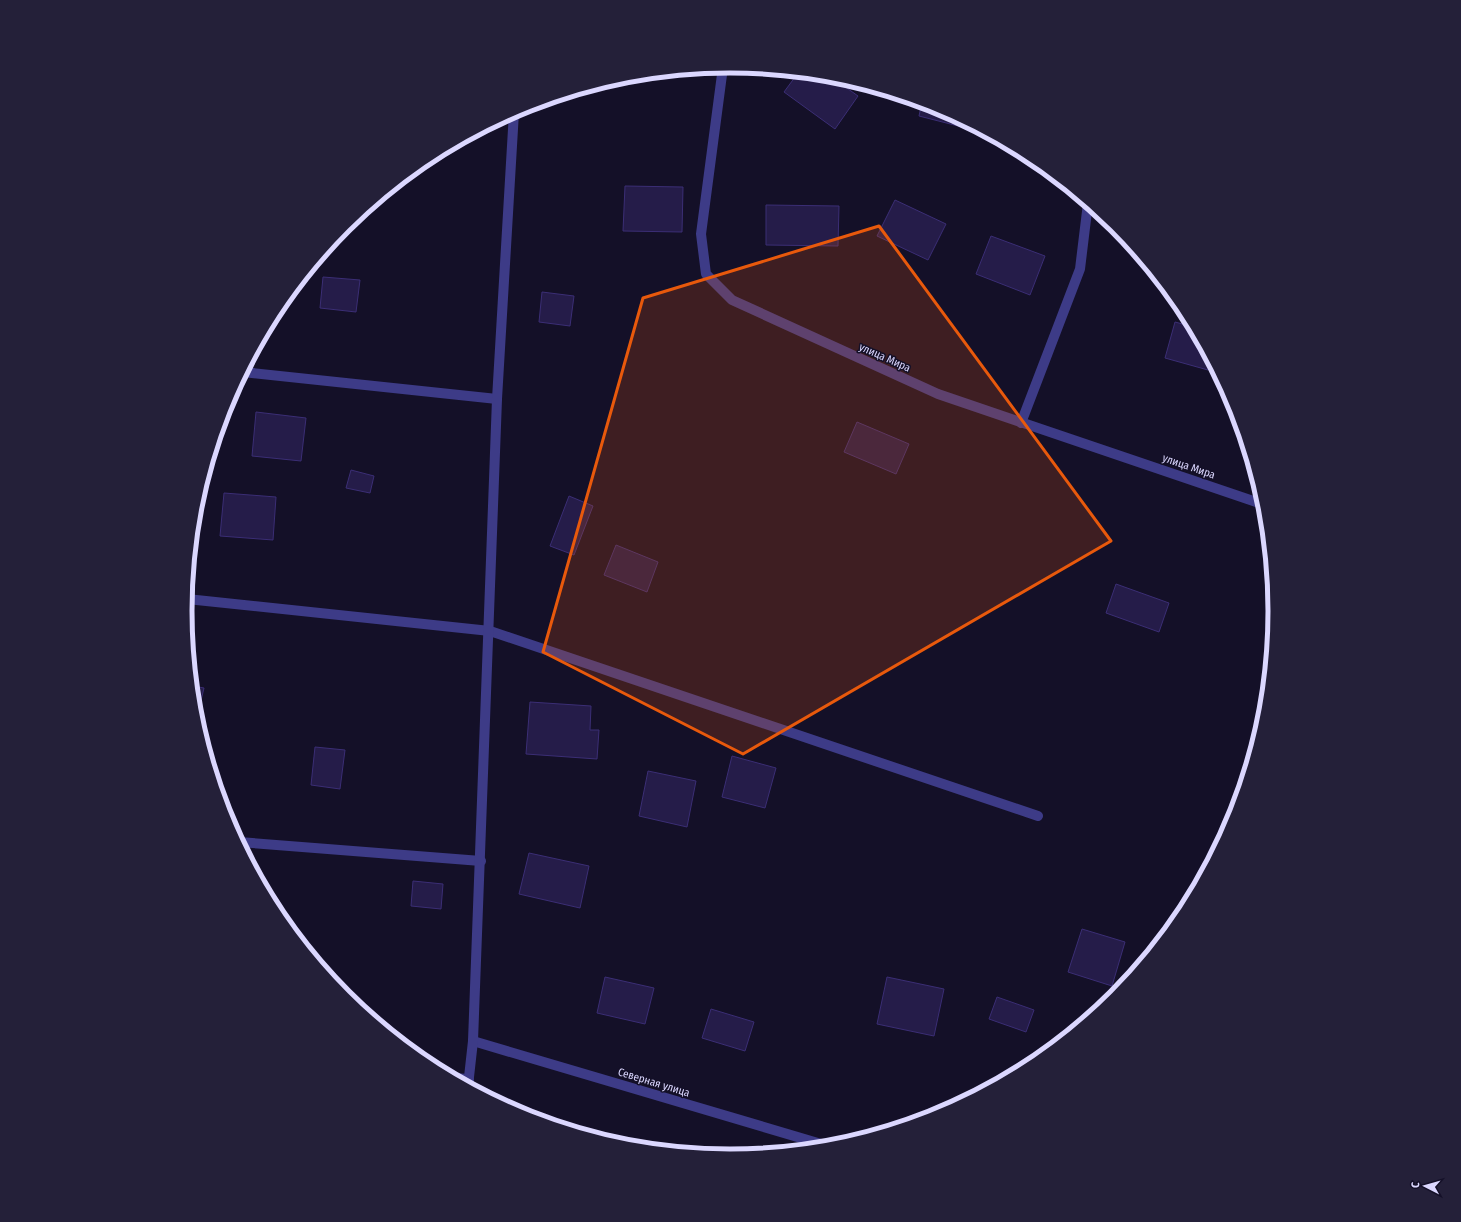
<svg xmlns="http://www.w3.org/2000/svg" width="1461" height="1222" font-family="'Fira Sans Condensed',sans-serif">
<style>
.building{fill:#251c49;stroke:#3b2e75}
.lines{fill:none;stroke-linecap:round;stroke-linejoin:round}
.minor{stroke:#3d3b87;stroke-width:10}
.marked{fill:#e8590c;fill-opacity:0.2;stroke:#e8590c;stroke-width:3;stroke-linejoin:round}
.labels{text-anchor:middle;stroke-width:3;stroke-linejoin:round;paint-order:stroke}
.street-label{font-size:11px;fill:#dbd7ff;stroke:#141028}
.rim{fill:none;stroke:#dbd7ff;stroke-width:5}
</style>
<rect width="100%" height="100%" fill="#141028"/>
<g class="building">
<path d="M798,73L830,76L858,96L835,129L784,92Z"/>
<path d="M922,102L939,108L967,123L966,128L919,116Z"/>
<path d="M625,186L683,187L682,232L623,231Z"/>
<path d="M895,200L946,224L928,260L877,236Z"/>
<path d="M766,205L839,206L838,246L766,245Z"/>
<path d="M991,236L1045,256L1030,295L976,274Z"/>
<path d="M323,277L360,280L356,312L320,308Z"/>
<path d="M542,292L574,296L570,326L539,322Z"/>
<path d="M1175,322L1194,327L1211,359L1208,370L1165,358Z"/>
<path d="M256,412L306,418L301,461L252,456Z"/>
<path d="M857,422L909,444L896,474L844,452Z"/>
<path d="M351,470L374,476L370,493L346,488Z"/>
<path d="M224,493L276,497L273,540L220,536Z"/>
<path d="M569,496L593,506L574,555L550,546Z"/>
<path d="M616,545L658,562L647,592L604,575Z"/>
<path d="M1116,584L1169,603L1159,632L1106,613Z"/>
<path d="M193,686L204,688L197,717L196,716Z"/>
<path d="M530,702L591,706L590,730H599L597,759L526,754Z"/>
<path d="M315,747L345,750L340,789L311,785Z"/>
<path d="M732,756L776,768L765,808L722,797Z"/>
<path d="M648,771L696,781L687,827L639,816Z"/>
<path d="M529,853L589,866L580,908L519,894Z"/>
<path d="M413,881L443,884L441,909L411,906Z"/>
<path d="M1082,929L1125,942L1112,986L1068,972Z"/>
<path d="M605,977L654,988L645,1024L597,1013Z"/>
<path d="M887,977L944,989L934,1036L877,1024Z"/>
<path d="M997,997L1034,1010L1026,1032L989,1019Z"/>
<path d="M711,1009L754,1022L745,1051L702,1038Z"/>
</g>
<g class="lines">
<g class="minor">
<path d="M723,67L701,234L706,274L732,300L938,394L1265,505"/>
<path d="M243,372L497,399"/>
<path d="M1021,423L1080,269L1088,203"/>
<path d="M187,599L490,631L1038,816"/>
<path d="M239,842L481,861"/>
<path d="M473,1041L828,1146"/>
<path d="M453,1078L469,1079"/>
<path d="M468,1086L473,1041L497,399L514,112"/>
</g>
</g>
<path class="marked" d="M879,226L1111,541L743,754L543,652L643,298Z"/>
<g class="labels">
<g class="street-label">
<text transform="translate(885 357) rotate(24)" y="4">улица Мира</text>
<text transform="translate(1189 466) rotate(19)" y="4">улица Мира</text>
<text transform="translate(654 1082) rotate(17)" y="4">Северная улица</text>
</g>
</g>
<path d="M0 0H1461V1222H0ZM192 611a538 538 0 1 1 1076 0a538 538 0 1 1-1076 0Z" fill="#242039" fill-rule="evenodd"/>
<path class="rim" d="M192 611a538 538 0 1 1 1076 0a538 538 0 1 1-1076 0Z"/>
<g transform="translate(1425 1186) rotate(276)" stroke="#141028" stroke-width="3" paint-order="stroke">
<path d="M0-3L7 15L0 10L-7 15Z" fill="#dbd7ff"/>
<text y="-6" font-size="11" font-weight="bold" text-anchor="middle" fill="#dbd7ff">С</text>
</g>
</svg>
